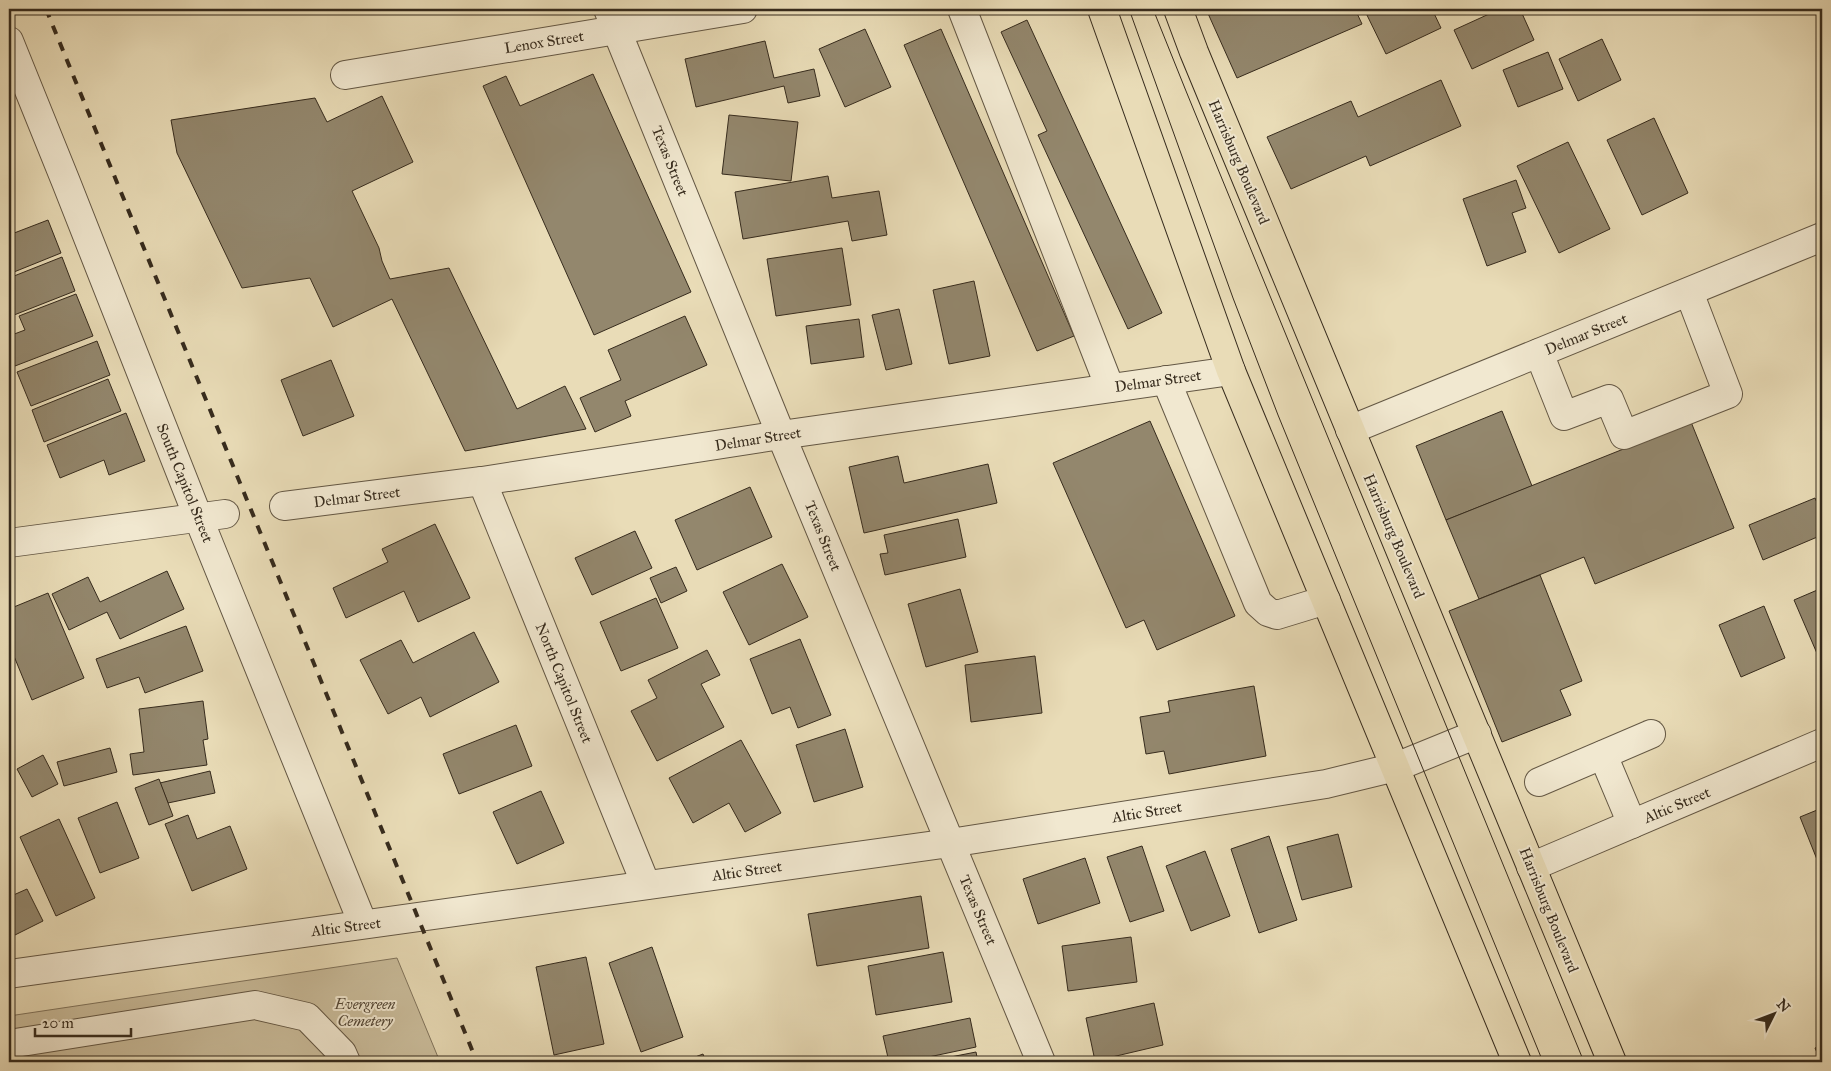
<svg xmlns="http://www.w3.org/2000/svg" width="1831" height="1071" font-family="'IM FELL Great Primer',serif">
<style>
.green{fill:#cbbe9d;stroke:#80745d}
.building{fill:#93876d;stroke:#362b1d}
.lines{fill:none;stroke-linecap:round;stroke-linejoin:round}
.minor-casing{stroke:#635744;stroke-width:30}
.major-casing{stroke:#362b1d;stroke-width:30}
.minor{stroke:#f1e8d0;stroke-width:28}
.major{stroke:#e9dcb7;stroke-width:28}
.tram{stroke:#362b1d;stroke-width:1}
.rail{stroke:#362b1d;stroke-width:4;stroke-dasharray:9 9;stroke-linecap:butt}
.labels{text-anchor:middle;stroke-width:4;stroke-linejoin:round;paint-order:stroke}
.street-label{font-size:15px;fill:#362b1d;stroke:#f1e8d0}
.park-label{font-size:15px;font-style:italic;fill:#544837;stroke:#f1e8d0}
</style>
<rect width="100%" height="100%" fill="#e9dcb7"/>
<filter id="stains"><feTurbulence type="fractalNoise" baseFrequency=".004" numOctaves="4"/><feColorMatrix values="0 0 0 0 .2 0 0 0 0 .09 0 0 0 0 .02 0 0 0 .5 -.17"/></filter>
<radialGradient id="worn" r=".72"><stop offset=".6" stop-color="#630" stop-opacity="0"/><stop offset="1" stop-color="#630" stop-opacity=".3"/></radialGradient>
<path class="green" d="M397,958L440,1062H9V1016Z"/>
<g class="building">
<path d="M1206,9H1355L1362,24L1237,78Z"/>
<path d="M1364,9H1432L1441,28L1386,54Z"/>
<path d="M1500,9H1520L1534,40L1472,69L1454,30Z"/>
<path d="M1027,20L1162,313L1128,329L1038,135L1047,131L1001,32Z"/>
<path d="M865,29L891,87L845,107L819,49Z"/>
<path d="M941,29L1074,336L1037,351L904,45Z"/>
<path d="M1602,39L1621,80L1578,101L1559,59Z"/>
<path d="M765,41L774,78L814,69L820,96L788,103L784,86L696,107L685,59Z"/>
<path d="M1548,52L1563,89L1518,107L1503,70Z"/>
<path d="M593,74L691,292L594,335L483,86L506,76L520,106Z"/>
<path d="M1441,80L1461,126L1370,166L1366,156L1291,189L1267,137L1351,101L1358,117Z"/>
<path d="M382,96L413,162L352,191L379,248L382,261L390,279L449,268L517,409L565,386L586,429L465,451L392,299L333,327L310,278L242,288L177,153L171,120L315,98L327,122Z"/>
<path d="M729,115L798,122L791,181L722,174Z"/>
<path d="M1654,118L1688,193L1642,215L1607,140Z"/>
<path d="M1568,142L1610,229L1559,253L1517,166Z"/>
<path d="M828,176L832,198L879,191L887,235L852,241L848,221L743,239L735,192Z"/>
<path d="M1516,180L1526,208L1512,213L1526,252L1487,266L1463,199Z"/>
<path d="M48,220L61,253L9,274V235Z"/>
<path d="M842,248L851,305L776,316L767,259Z"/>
<path d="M62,257L75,291L9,317V278Z"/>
<path d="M974,281L990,356L949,364L933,290Z"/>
<path d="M76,294L93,336L15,366L9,350V336L25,330L19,316Z"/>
<path d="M899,309L912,364L886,370L872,315Z"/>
<path d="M685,316L707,365L625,401L631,416L595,432L580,398L621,380L608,350Z"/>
<path d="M859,319L864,357L811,364L806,326Z"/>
<path d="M97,341L110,375L31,406L17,372Z"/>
<path d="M331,360L354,416L303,436L281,380Z"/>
<path d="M108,379L121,411L44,442L32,410Z"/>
<path d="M1502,411L1532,486L1446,520L1416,446Z"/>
<path d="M126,413L145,461L109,475L104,460L60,478L47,445Z"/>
<path d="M1150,421L1235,616L1157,650L1144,620L1126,628L1053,463Z"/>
<path d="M1691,422L1734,528L1595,584L1584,557L1479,599L1446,520Z"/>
<path d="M898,456L904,483L988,464L997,503L864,533L849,467Z"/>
<path d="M750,487L772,537L697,570L675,520Z"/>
<path d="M1815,498L1822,514V535L1763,560L1749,525Z"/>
<path d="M958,519L966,557L885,575L880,554L888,553L884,535Z"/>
<path d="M435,524L470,598L418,622L404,591L346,618L333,588L388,562L382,549Z"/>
<path d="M635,531L652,568L592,595L575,558Z"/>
<path d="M782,564L808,617L749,645L723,592Z"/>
<path d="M676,567L687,591L661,603L650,578Z"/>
<path d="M167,571L184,609L120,639L107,612L69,630L52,594L88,577L100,602Z"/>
<path d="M1540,575L1582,681L1560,690L1571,715L1502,742L1449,611Z"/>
<path d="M1822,588V665L1794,600Z"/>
<path d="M960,589L978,652L926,667L908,604Z"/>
<path d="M48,593L84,678L32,700L9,644V609Z"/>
<path d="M656,598L678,648L621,671L600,622Z"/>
<path d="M1764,606L1785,658L1741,677L1719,625Z"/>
<path d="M186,626L203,671L145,693L139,677L107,688L96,659Z"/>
<path d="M474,632L499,682L430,717L421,697L388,714L360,660L401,640L413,663Z"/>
<path d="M800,639L831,715L798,728L790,707L772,714L750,659Z"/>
<path d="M707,650L720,675L701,684L724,727L657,761L631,711L657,698L648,680Z"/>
<path d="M1035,656L1042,713L971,722L965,665Z"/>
<path d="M1254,686L1266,756L1169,774L1164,751L1146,754L1140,717L1170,712L1168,701Z"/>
<path d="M203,701L208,739L203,740L207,765L133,775L130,754L144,752L139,709Z"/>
<path d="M516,725L532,766L459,794L443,754Z"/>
<path d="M845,729L863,787L814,802L796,745Z"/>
<path d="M741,740L781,813L745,832L729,803L693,823L669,778Z"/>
<path d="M110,748L117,772L64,786L57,762Z"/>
<path d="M43,755L58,784L32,797L17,769Z"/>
<path d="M210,771L215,793L168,803L160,783Z"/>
<path d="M159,779L173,816L149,825L135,788Z"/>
<path d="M541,791L564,843L517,864L493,812Z"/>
<path d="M117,802L139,858L100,873L78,818Z"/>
<path d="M1822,808V872L1800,817Z"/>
<path d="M188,815L197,839L230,826L247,869L192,891L165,824Z"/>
<path d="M59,819L95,898L56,916L20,837Z"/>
<path d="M1338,834L1352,887L1302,900L1287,847Z"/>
<path d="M1269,836L1297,920L1259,933L1231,849Z"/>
<path d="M1142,846L1164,911L1130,922L1107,857Z"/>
<path d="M1205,851L1230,916L1191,931L1166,866Z"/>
<path d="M1085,858L1100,903L1038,924L1023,879Z"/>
<path d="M27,889L43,921L11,937L9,933V897Z"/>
<path d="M921,896L929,948L817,966L808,914Z"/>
<path d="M1131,937L1137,982L1068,991L1062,946Z"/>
<path d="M652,947L683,1037L641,1052L609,963Z"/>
<path d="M943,952L952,1002L876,1015L868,966Z"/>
<path d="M586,957L604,1044L554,1055L536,967Z"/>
<path d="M1154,1003L1163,1045L1095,1061L1086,1018Z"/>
<path d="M970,1018L976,1047L905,1062H889L883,1036Z"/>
<path d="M1822,1045V1062H1821L1815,1048Z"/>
<path d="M976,1052L978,1062H925Z"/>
<path d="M703,1054L706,1062H682Z"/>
</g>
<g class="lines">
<g class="minor-casing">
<g id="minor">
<path d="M608,9L781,435L1041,1062"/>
<path d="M962,9L1110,388"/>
<path d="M9,41L66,182L198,517L363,924"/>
<path d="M345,75L743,9"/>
<path d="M1539,353L1564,416L1609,399L1624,435L1728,394L1689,292"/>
<path d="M1166,380L1258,603L1268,612L1277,615L1326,600"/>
<path d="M1350,430L1822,237"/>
<path d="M482,481L646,885"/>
<path d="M284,506L482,481L781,435L1231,371"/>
<path d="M9,543L225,514"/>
<path d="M1603,755L1632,824"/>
<path d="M1539,782L1651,734"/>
<path d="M1531,867L1822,743"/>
<path d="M9,974L950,843L1326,784L1396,767L1477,734"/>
<path d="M9,1044L255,1005L307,1017L342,1053L346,1062"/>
</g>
</g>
<g class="major-casing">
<g id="major">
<path d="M1102,9L1231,371L1517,1062"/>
<path d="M1178,9L1194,52L1612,1062"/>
</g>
</g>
<use href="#minor" class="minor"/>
<use href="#major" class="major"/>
<g class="tram">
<path d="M1129,9L1233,298L1278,415L1543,1062"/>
<path d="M1153,9L1186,91L1584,1062"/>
</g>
<path class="rail" d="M46,9L477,1062"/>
</g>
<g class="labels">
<g class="street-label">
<text transform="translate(544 42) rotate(-9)" y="5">Lenox Street</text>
<text transform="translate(670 161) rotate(68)" y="5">Texas Street</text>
<text transform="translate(1239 162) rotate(67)" y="5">Harrisburg Boulevard</text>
<text transform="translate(1586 334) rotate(-22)" y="5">Delmar Street</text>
<text transform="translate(1158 381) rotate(-8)" y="5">Delmar Street</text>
<text transform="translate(758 439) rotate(-9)" y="5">Delmar Street</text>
<text transform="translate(185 483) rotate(68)" y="5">South Capitol Street</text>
<text transform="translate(357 497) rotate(-7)" y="5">Delmar Street</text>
<text transform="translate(823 536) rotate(68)" y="5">Texas Street</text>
<text transform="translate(1394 536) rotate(67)" y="5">Harrisburg Boulevard</text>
<text transform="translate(564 683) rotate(68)" y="5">North Capitol Street</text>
<text transform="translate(1677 805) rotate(-23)" y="5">Altic Street</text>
<text transform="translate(1147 812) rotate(-9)" y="5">Altic Street</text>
<text transform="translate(747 871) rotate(-8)" y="5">Altic Street</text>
<text transform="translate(978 910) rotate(67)" y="5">Texas Street</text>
<text transform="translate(1549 910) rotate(68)" y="5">Harrisburg Boulevard</text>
<text transform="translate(346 927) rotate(-7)" y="5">Altic Street</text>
</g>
<g class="park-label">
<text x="365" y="1009">Evergreen<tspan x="365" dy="17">Cemetery</tspan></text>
</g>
</g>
<rect width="1831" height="1071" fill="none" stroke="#e9dcb7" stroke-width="30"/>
<rect x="10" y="10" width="1811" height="1051" fill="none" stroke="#362b1d" stroke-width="2.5"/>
<rect x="15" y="15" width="1801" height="1041" fill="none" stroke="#362b1d"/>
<g transform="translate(1774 1014) rotate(48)" stroke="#f1e8d0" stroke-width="4" paint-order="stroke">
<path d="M0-4L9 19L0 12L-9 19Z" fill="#362b1d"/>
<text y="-8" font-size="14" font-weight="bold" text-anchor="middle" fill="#362b1d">N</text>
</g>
<path d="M35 1028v8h96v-8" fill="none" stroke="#362b1d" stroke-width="2.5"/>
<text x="42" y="1028" font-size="15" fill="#362b1d" stroke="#f1e8d0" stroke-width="4" paint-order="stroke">20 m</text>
<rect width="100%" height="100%" filter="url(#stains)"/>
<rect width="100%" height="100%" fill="url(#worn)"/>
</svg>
